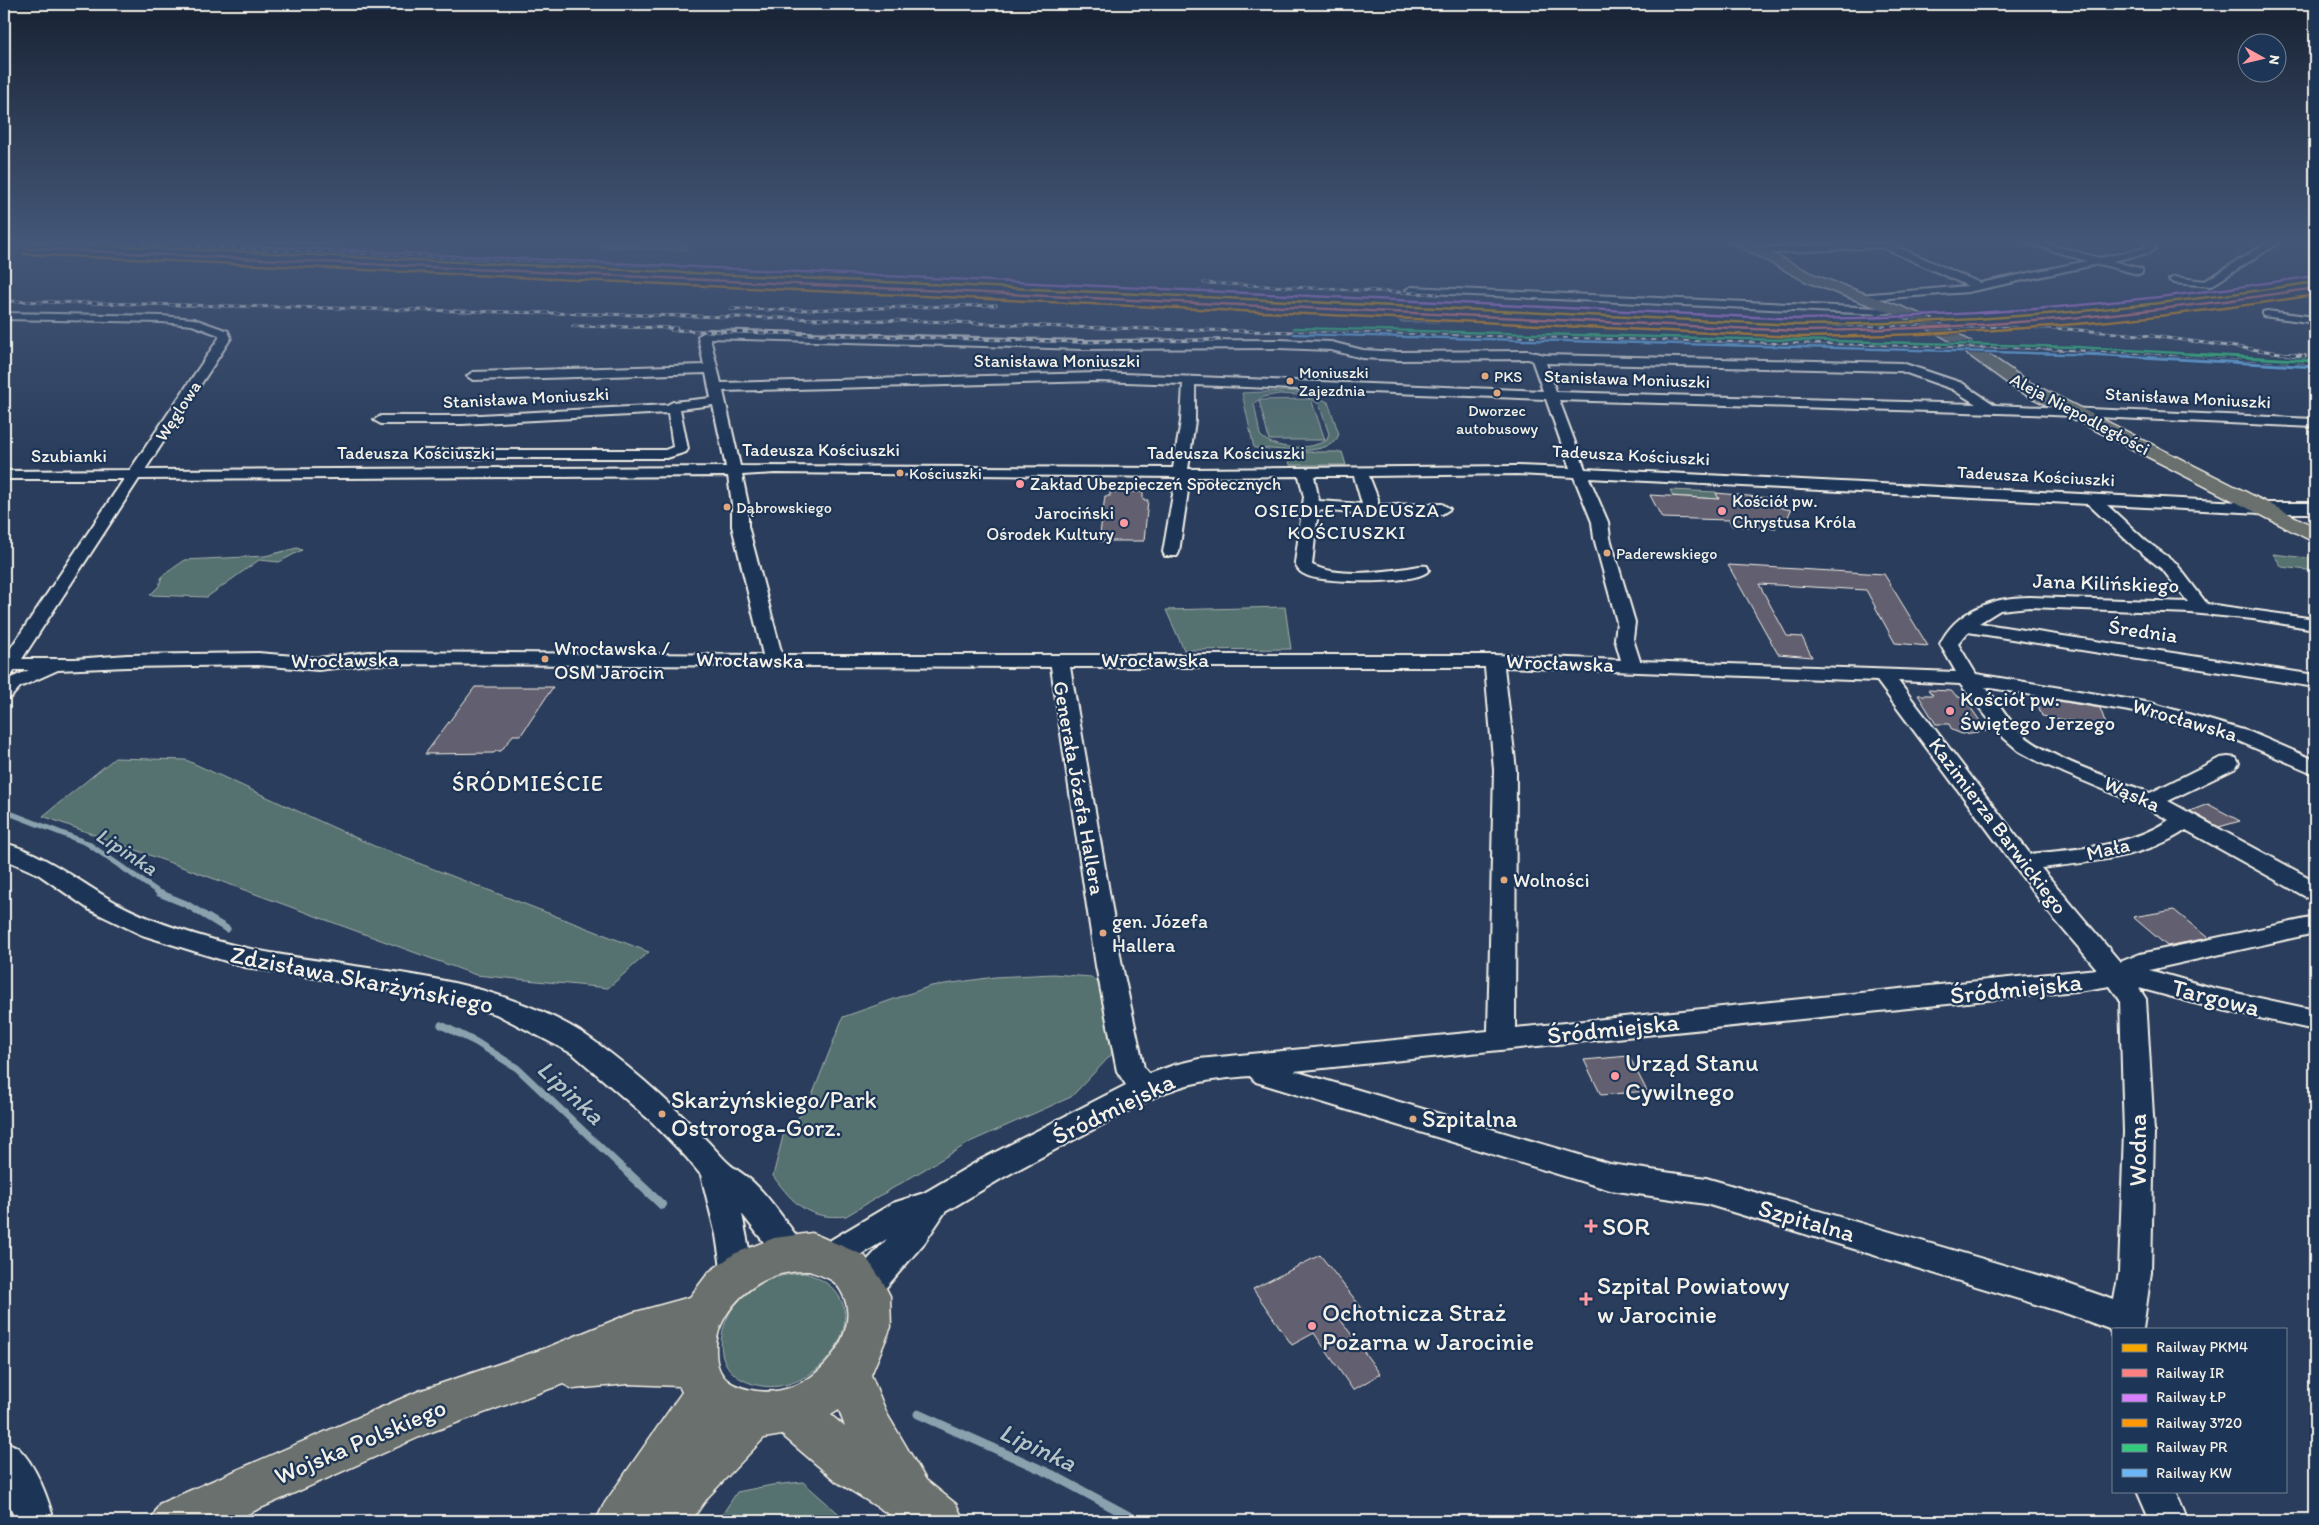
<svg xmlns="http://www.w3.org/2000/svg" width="2319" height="1525" font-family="Itim,sans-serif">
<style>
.green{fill:#54716f;stroke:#a4b1ac;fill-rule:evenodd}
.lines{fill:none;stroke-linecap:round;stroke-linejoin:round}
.stream-far2{stroke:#89a2ae;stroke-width:5.5}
.stream-far1{stroke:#89a2ae;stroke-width:7}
.stream{stroke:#89a2ae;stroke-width:9}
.building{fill:#625e6f;stroke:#f4f1e8}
.minor-casing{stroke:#f4f1e8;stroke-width:4}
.major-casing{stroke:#f4f1e8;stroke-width:3}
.minor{fill:#1d3557;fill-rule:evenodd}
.major{fill:#6b706d;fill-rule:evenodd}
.rail-far1-casing{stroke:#f4f1e8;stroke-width:3}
.rail-casing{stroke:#f4f1e8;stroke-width:4}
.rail-far1{stroke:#1d3557;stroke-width:2;stroke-dasharray:5.5;stroke-linecap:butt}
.rail{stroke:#1d3557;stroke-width:2.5;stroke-dasharray:8;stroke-linecap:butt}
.rail-1-casing{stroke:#1d3557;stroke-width:4.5}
.rail-2-casing{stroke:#1d3557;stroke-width:4.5}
.rail-3-casing{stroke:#1d3557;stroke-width:4.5}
.rail-4-casing{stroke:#1d3557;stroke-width:4.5}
.rail-5-far1-casing{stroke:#1d3557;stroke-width:4.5}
.rail-5-casing{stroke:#1d3557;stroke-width:5.5}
.rail-6-far1-casing{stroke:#1d3557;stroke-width:4.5}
.rail-6-casing{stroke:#1d3557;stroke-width:5.5}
.rail-1{stroke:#f7a600;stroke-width:2.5}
.rail-2{stroke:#ff8080;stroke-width:2.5}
.rail-3{stroke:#d880ff;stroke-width:2.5}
.rail-4{stroke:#ff9806;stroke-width:2.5}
.rail-5-far1{stroke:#33ca7d;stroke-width:2.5}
.rail-5{stroke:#33ca7d;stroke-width:3}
.rail-6-far1{stroke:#6db6f5;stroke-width:2.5}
.rail-6{stroke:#6db6f5;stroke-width:3}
.bus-dot{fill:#dfa77e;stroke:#1d3557;stroke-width:2}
.poi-dot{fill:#ff9aa2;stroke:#1d3557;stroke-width:2}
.labels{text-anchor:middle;stroke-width:4.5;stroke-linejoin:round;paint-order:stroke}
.far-bus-label{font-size:16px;fill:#f4f1e8;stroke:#1d3557;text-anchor:start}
.far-street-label{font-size:18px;fill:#f4f1e8;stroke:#1d3557}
.far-poi-label{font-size:18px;fill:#f4f1e8;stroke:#1d3557;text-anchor:start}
.far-neighbourhood-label{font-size:19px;letter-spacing:1px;fill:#f4f1e8;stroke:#1d3557}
.bus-label{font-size:20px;fill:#f4f1e8;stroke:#1d3557;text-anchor:start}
.street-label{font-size:21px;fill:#f4f1e8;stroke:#1d3557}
.poi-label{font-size:21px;fill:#f4f1e8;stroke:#1d3557;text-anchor:start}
.neighbourhood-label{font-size:22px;letter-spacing:1px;fill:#f4f1e8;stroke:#1d3557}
.water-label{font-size:22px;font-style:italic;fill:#b6c3c6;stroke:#1d3557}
.near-bus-label{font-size:24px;fill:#f4f1e8;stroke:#1d3557;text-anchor:start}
.near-street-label{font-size:25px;fill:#f4f1e8;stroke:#1d3557}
.near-poi-label{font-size:25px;fill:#f4f1e8;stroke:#1d3557;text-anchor:start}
.near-water-label{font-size:26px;font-style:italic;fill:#b6c3c6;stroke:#1d3557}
</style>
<rect width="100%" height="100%" fill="#2b3d5c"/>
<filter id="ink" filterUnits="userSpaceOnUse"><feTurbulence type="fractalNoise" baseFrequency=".02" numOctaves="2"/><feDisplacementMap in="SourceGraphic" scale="10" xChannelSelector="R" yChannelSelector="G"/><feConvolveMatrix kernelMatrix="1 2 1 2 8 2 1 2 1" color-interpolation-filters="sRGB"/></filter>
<g filter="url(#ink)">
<g class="green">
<path d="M599,242H687V250L600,247Z"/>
<path d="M1399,317L1467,320L1473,322H1400Z"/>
<path d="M1288,391L1311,394L1328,402L1339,434C1332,459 1273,448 1254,448L1242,393ZM1279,394L1297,395L1311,399L1259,400L1269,440H1325L1311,399L1319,404L1329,434L1327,440C1310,450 1274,451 1260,435L1254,403L1263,397Z"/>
<path d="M1287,452H1342L1346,465H1290Z"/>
<path d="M1670,490L1716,492L1720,499L1673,496Z"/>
<path d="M297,548L302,550L279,562L259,560L207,597L150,595L159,586L162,576L185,560L265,556Z"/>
<path d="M2273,554L2315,559V571L2282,567Z"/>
<path d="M1285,607L1291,649L1184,650L1166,610Z"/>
<path d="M115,758L186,760L374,846L649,952L608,988L476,975L43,816Z"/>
<path d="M1053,974L1091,977L1108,990L1112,1021V1054L1071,1097L972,1141L846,1216C808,1220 794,1204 773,1176L785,1128L806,1111L843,1017L931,986L995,977Z"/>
<path d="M805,1273C896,1301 812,1415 743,1380C706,1361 722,1311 748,1291C765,1278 784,1274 805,1273Z"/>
<path d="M803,1482L847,1521H718L737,1492L772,1485Z"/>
</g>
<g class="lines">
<path class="stream-far2" d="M4,811L87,843L161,894"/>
<g class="stream-far1">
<path d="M159,893L186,904L227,929"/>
<path d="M441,1025L476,1042L517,1068L629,1174"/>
</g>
<g class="stream">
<path d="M628,1173L662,1205"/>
<path d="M918,1414L1051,1474L1138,1521"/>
</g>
</g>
<g class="building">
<path d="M1110,492H1143V500H1148L1144,541H1099L1105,496H1110Z"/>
<path d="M1716,493L1769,498L1774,506L1791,510L1784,526L1775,525L1776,528L1732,526L1729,520L1662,518L1650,495L1719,499Z"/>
<path d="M1728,565L1884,574L1928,646L1895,643L1866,590L1759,584L1787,636L1802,637L1812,657L1778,654Z"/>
<path d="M475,687H553L521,735H513L501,751H496L494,753L425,754Z"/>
<path d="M1928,690L1951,691L1958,697L1964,698L1987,731L1962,734L1952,730L1949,724H1936L1918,695H1933Z"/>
<path d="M2035,697L2100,708L2107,727L2042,716Z"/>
<path d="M2208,804L2240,821L2219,827L2190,811Z"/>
<path d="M2174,910L2208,938L2167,946L2133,917Z"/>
<path d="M1629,1056L1647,1091L1601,1095L1584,1060Z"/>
<path d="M1320,1255L1361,1307L1340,1319L1380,1374L1353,1390L1314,1333L1292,1345L1253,1289Z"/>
</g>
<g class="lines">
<g class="minor-casing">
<g id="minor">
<path d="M1896,242L1893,245L1980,283L2087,261L2024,242H2041L2099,258L2142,249L2146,247L2145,242H2155L2156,248L2148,253L2112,261L2142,269V273L2138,274L2099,264L1968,292L1863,300L1858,297L1859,295L1968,286L1882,247L1756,254L1751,251L1756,248Z"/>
<path d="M2268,242H2280L2211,286L2174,283L2169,280L2174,277L2205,281Z"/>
<path d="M1411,287L1880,308L1899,306L1905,309L1899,312L1880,314L1407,292L1406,290Z"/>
<path d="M2267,311L2315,317V323L2263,316V312Z"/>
<path d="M4,313L162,316L194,319L228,331L231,338L145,470L726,467L713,405L680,409L688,449L686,452L667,458H422L415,454L422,450H665L673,447L668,413L462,424H381L374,420L381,416H462L667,405L673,402L711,398L706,373L473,380L467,376L473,372L704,365L698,336L709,330L1082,341L1279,340L1331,342L1363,350L1399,352L1528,351L1545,355L1902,363L1962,383L1995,405L2315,419V427L2030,414L1559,400L1585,469L2261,503H2315V513H2261L2107,505L2146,541L2175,562L2207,604L2315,619V629L2253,619L2191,613L2029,607L2000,610L1979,623L2315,675V687L1968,632L1958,644L1976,674L2151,703L2250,732L2315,760V774L2236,740L2141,713L1985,687C1997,700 2006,716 2018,730C2045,758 2113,778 2150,793L2220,758L2228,757L2236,758L2239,763L2236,768L2168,801L2315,881V899L2306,897L2186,830C2145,858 2090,862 2041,868L2120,962L2140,954L2315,917V933L2149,970L2213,988L2315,1010V1030L2213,1008L2139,988L2146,999L2154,1132L2151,1272L2143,1329H2113V1337L2109,1329L2068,1314L1706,1204L1610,1190L1266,1085L1256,1082L1250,1076C1214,1079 1187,1082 1154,1097L1004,1177L945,1212L925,1242L877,1298L865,1302L853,1298L849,1287L853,1276L887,1239L841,1267L830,1271L819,1267L814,1257L819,1247L893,1203L924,1193L982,1159L1126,1085L1117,1071L1096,966L1051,667L369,664L318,670L258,665L127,667L58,670L20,687L11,697L4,699V681L29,670H15L11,676L4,678V658L124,479H4V471L130,470L219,338V335L192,325L162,322L4,319ZM710,338L1082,349L1279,348L1331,350L1363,358L1399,360L1528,359L1532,360L1543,391L1098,373L721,383ZM1546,363L1901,371L1952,389L1976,404L1556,392ZM1098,381L1183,384L1181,421L1173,468L740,466L723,391ZM1195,385L1546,399L1570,468L1517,466L1188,469L1195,421ZM775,473L1176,477L1163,552L1165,556H1177L1179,552L1190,477L1299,476L1304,497L1295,563C1297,570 1301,573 1308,576C1326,583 1419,585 1429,570L1427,566C1420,565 1415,567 1408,568C1379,572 1339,578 1312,565L1318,510L1376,515L1442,514L1450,509L1442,504L1378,505V499L1369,476L1517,474L1574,477L1592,522L1594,538L1617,622L1615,639L1621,660L1494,655H782L748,526V504L742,475ZM728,476L732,504V526L763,655L369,652L318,658L258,653L127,655L75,659H22L139,479ZM1314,476H1354L1362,504L1319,501ZM1589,478L2088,504L2134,547L2163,570L2188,602L2029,597C1994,597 1956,610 1940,644L1956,672L1640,661L1633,639L1635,622L1610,538L1608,522ZM1070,667H1485L1494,770L1488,1031L1199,1059L1174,1065L1149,1074L1144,1068L1122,966ZM1504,667L1877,681L2050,914L2097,969L1515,1028L1516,770ZM1898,681L1960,684L2004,738L2019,751L2041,763L2143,806L2169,820C2129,847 2077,849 2030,854ZM2110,986L2120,1000L2124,1132L2119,1272L2114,1300L2068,1284L1706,1178L1610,1164L1294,1071L2085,990Z"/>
<path d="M4,843C42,853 73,877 106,897C136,915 170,927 204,937C285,962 371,964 454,983C498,993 558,1014 594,1041C641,1075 685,1116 724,1159C733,1169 747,1175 756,1185C773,1202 787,1224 802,1243L807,1253L802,1263L791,1267L780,1263L742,1214L754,1274L750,1284L738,1289L726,1284L722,1274L716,1235L701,1175L686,1157L652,1122L573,1054L496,1014L456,1003L413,993L245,967L142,935L90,910L38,874L4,859Z"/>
<path d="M4,1442C8,1443 14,1445 18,1448C36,1465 48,1498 54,1521H16L4,1492Z"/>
<path d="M2137,1491H2175L2188,1521H2150Z"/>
</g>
</g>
<g class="major-casing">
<g id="major">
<path d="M1732,242H1749L1817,276L1926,316L1957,333L2029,382L2315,527V541L2308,539L2017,390L1947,339L1916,322L1807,282Z"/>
<path d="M812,1233L865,1256L883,1282L890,1296L891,1327L871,1375L887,1414L926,1480L956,1504L964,1521H900L837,1482L782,1435L764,1438L708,1497L691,1521H596L604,1504L682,1392L679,1386L628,1384L573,1389L563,1384L426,1434L232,1521H151L159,1504L419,1391L546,1348L632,1313L690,1297L709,1272L734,1254L774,1238ZM809,1271C817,1274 831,1278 836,1284C867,1320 829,1374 792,1387C778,1392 765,1393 751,1390C742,1388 734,1386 727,1380C717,1371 716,1360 716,1348C717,1317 743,1288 772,1277C783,1272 797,1271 809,1271ZM839,1410L845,1427L831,1415Z"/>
</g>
</g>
<use href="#minor" class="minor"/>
<use href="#major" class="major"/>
<g class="rail-far1-casing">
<g id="rail-far1">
<path d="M92,242L870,275L1778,318"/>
<path d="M1204,283L1437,294"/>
<path d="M4,301L959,322"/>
<path d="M730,309L796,310L996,305"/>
<path d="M952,322L1064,327L2033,348L2190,355"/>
<path d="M1798,325L2054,328L2152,336L2296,355"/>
<path d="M573,326L677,328"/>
<path d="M671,330L1076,342L1223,340"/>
</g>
</g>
<g class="rail-casing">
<g id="rail">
<path d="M2161,354L2315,363"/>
<path d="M2286,354L2305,356"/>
</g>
</g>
<use href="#rail-far1" class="rail-far1"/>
<use href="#rail" class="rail"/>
<g class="rail-1-casing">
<path id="rail-1" d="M34,242L1798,325C1972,324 2143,309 2315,282"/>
</g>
<g class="rail-2-casing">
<path id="rail-2" d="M24,248L1798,331C1972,330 2143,315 2315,288"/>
</g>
<g class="rail-3-casing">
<path id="rail-3" d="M168,242L1798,319C1972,318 2143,303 2314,276"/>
</g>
<g class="rail-4-casing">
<path id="rail-4" d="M23,254L1798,337C1972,336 2143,322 2315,295"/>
</g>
<g class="rail-5-far1-casing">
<path id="rail-5-far1" d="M1294,328L2078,347L2210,355"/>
</g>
<g class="rail-5-casing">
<path id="rail-5" d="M2189,354L2315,361"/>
</g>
<g class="rail-6-far1-casing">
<path id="rail-6-far1" d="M1294,334L2108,355"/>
</g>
<g class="rail-6-casing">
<path id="rail-6" d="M2087,354L2315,367"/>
</g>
<use href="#rail-1" class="rail-1"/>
<use href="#rail-2" class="rail-2"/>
<use href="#rail-3" class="rail-3"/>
<use href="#rail-4" class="rail-4"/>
<use href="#rail-5-far1" class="rail-5-far1"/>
<use href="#rail-5" class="rail-5"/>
<use href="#rail-6-far1" class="rail-6-far1"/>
<use href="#rail-6" class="rail-6"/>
</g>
</g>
<linearGradient id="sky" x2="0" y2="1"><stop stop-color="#182233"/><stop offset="0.53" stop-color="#445778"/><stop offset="1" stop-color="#445778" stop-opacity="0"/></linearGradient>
<rect width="2319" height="456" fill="url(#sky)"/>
<g class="bus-dot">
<circle cx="1485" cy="376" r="4.5"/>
<circle cx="1290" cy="381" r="4.5"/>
<circle cx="1497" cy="393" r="4.5"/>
<circle cx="900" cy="473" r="4.5"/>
<circle cx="727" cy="507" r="4.5"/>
<circle cx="1607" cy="553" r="4.5"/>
<circle cx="545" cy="659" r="4.5"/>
<circle cx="1504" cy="880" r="4.5"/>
<circle cx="1103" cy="933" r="4.5"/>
<circle cx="662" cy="1114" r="4.5"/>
<circle cx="1413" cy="1119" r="4.5"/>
</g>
<g class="poi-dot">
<circle cx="1020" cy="484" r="5"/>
<circle cx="1722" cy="511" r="5"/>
<circle cx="1124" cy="523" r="5"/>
<circle cx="1950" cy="711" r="5"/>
<circle cx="1615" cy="1076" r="5"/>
<path d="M1588.5 1218.5h5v5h5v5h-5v5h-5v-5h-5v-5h5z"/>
<path d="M1583.5 1291.5h5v5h5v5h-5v5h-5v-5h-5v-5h5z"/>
<circle cx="1312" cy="1326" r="5"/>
</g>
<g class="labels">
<g class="far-bus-label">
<text x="1299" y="378">Moniuszki<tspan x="1299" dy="18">Zajezdnia</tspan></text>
<text x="1494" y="382">PKS</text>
<text x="1497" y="416" text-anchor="middle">Dworzec<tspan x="1497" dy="18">autobusowy</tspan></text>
<text x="909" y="479">Kościuszki</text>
<text x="736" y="513">Dąbrowskiego</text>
<text x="1616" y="559">Paderewskiego</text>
</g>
<g class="far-street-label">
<text x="1057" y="367">Stanisława Moniuszki</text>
<text transform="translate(1627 379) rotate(2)" y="6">Stanisława Moniuszki</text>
<text transform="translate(526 398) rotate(-3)" y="6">Stanisława Moniuszki</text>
<text transform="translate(2188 398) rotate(3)" y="6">Stanisława Moniuszki</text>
<text transform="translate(178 411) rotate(-57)" y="6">Węglowa</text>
<text transform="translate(2080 414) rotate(28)" y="6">Aleja Niepodległości</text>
<text x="821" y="456">Tadeusza Kościuszki</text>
<text x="416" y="459">Tadeusza Kościuszki</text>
<text x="1226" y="459">Tadeusza Kościuszki</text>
<text transform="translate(1631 455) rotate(3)" y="6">Tadeusza Kościuszki</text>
<text x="69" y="462">Szubianki</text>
<text transform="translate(2036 476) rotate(3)" y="6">Tadeusza Kościuszki</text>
</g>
<g class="far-poi-label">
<text x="1030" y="490">Zakład Ubezpieczeń Społecznych</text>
<text x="1732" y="507">Kościół pw.<tspan x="1732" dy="21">Chrystusa Króla</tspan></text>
<text x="1114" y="519" text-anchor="end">Jarociński<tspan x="1114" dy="21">Ośrodek Kultury</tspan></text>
</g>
<g class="far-neighbourhood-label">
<text x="1347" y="517">OSIEDLE TADEUSZA<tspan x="1347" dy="22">KOŚCIUSZKI</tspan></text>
</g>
<g class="bus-label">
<text x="554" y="655">Wrocławska /<tspan x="554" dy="24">OSM Jarocin</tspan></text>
<text x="1513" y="887">Wolności</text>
<text x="1112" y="928">gen. Józefa<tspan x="1112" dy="24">Hallera</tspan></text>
</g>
<g class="street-label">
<text transform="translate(2106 583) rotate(2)" y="7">Jana Kilińskiego</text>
<text transform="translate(2143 631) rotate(8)" y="7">Średnia</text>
<text transform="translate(345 660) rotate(-1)" y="7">Wrocławska</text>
<text transform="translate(750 660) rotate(1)" y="7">Wrocławska</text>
<text x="1155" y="667">Wrocławska</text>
<text transform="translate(1560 663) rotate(2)" y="7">Wrocławska</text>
<text transform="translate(2185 720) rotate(16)" y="7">Wrocławska</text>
<text transform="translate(1079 788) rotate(80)" y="7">Generała Józefa Hallera</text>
<text transform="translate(2132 794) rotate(24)" y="7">Wąska</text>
<text transform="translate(1998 826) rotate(53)" y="7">Kazimierza Barwickiego</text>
<text transform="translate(2108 849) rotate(-13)" y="7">Mała</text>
</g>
<g class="poi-label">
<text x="1960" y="706">Kościół pw.<tspan x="1960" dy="24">Świętego Jerzego</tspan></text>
</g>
<g class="neighbourhood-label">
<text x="528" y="791">ŚRÓDMIEŚCIE</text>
</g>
<g class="water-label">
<text transform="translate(127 851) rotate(33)" y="8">Lipinka</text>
</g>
<g class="near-bus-label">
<text x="671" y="1108">Skarżyńskiego/Park<tspan x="671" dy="28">Ostroroga-Gorz.</tspan></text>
<text x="1422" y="1127">Szpitalna</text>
</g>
<g class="near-street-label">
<text transform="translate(362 979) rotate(11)" y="9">Zdzisława Skarżyńskiego</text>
<text transform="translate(2016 988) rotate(-6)" y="9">Śródmiejska</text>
<text transform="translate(2216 997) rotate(14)" y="9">Targowa</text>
<text transform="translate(1613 1028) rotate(-6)" y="9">Śródmiejska</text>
<text transform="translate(1113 1108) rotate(-26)" y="9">Śródmiejska</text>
<text transform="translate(2137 1150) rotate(-90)" y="9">Wodna</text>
<text transform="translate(1807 1220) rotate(16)" y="9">Szpitalna</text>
<text transform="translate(360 1441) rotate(-23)" y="9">Wojska Polskiego</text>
</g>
<g class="near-poi-label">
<text x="1625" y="1071">Urząd Stanu<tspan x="1625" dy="29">Cywilnego</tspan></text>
<text x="1602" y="1235">SOR</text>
<text x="1597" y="1294">Szpital Powiatowy<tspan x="1597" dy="29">w Jarocinie</tspan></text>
<text x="1322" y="1321">Ochotnicza Straż<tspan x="1322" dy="29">Pożarna w Jarocinie</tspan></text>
</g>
<g class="near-water-label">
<text transform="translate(571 1092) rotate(43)" y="9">Lipinka</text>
<text transform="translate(1038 1447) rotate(25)" y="9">Lipinka</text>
</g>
</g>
<rect width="2319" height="1525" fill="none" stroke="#1d3557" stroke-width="20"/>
<rect x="10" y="10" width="2299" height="1505" fill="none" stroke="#f4f1e8" stroke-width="2" filter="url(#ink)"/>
<rect x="2112" y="1328" width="175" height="165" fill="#1d3557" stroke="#738091"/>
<rect x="2122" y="1344" width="25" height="8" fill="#f7a600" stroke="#738091"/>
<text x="2156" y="1352" font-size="15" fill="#f4f1e8">Railway PKM4</text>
<rect x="2122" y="1369" width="25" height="8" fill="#ff8080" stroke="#738091"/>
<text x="2156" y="1378" font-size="15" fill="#f4f1e8">Railway IR</text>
<rect x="2122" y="1394" width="25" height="8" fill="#d880ff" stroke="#738091"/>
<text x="2156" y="1402" font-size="15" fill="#f4f1e8">Railway ŁP</text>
<rect x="2122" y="1419" width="25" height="8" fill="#ff9806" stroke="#738091"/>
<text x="2156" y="1428" font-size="15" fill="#f4f1e8">Railway 3720</text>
<rect x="2122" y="1444" width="25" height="8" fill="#33ca7d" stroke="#738091"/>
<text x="2156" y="1452" font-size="15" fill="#f4f1e8">Railway PR</text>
<rect x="2122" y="1469" width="25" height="8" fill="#6db6f5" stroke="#738091"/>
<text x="2156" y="1478" font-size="15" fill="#f4f1e8">Railway KW</text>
<g transform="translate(2262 58) rotate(98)"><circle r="24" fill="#1d3557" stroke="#738091"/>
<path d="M0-4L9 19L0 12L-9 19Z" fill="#ff9aa2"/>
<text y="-8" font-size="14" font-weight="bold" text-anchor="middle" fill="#f4f1e8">N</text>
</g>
</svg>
